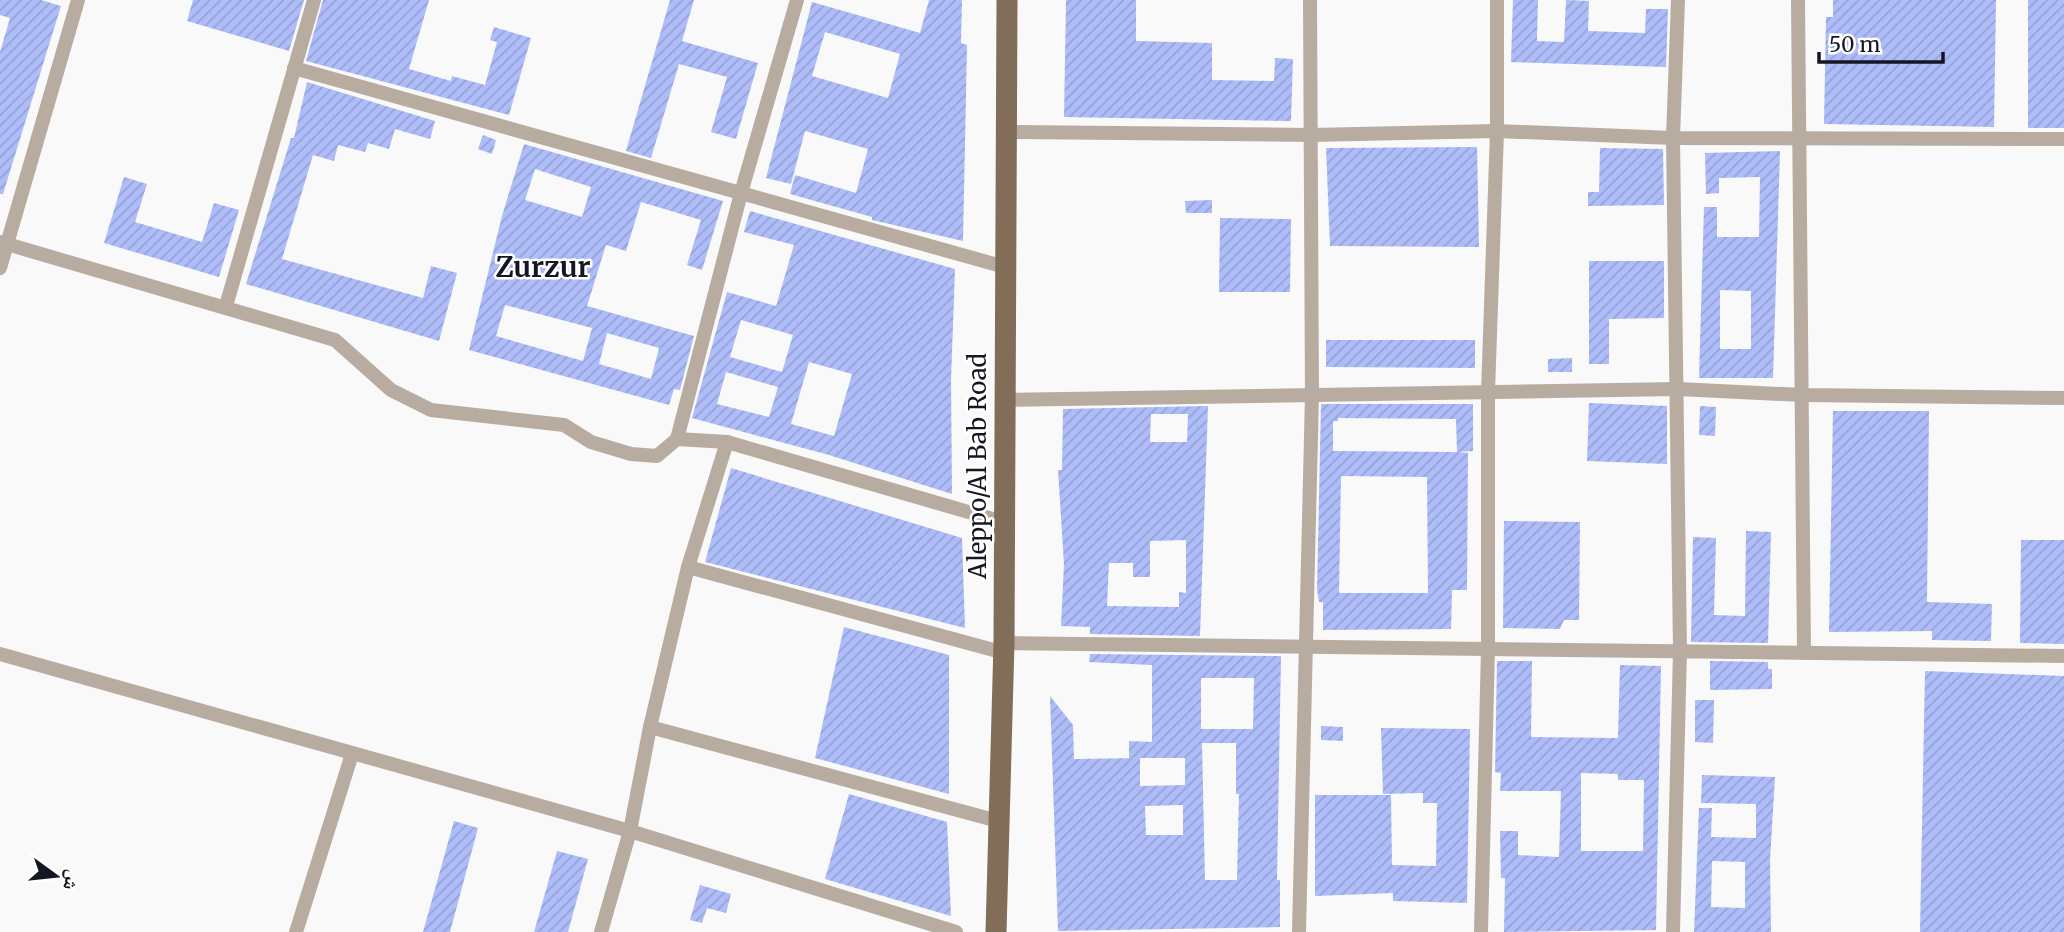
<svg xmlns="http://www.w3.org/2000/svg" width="2064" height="932" font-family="Merriweather,'Noto Naskh Arabic',serif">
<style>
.building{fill:url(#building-hatch);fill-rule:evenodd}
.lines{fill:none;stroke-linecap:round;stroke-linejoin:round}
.minor{stroke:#b8aca0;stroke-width:14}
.primary{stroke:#816d58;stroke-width:21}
.labels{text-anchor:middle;stroke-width:5;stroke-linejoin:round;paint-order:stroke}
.street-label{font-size:24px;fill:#141723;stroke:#fff}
.quarter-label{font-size:28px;font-weight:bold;fill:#141723;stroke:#fff}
</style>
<defs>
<pattern id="building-hatch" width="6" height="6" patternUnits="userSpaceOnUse" patternTransform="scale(1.75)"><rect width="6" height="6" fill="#aebdf9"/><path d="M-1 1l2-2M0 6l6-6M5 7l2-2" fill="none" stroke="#95a2d5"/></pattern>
</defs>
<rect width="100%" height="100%" fill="#f9f9f9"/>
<g class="building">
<path d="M0,0H41L61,6L3,194H0V52L10,18L0,15Z"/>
<path d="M193,0H304L289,51L187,21Z"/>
<path d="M323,0H429L409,69L451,81L452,76L485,85L497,42L490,40L494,27L531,38L509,115L306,61Z"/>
<path d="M670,0H694L682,41L758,63L736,139L711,132L727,77L679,64L651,158L626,151Z"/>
<path d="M929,0H962L961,43L967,45L963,241L872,220V217L790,194L795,175L856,193L868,149L805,131L791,184L766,178L812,2L920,33ZM825,32L900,54L888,98L812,76Z"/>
<path d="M1066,0H1136V41L1212,43V80L1274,81L1275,58L1293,59L1291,121L1064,117Z"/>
<path d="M1513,0H1538L1537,41L1564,42L1566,0L1589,1L1588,31L1645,33L1646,9H1668L1666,67L1511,62Z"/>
<path d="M1833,0H1996L1994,127L1824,124L1826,17H1833Z"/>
<rect x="2028" y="0" width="36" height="128"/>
<path d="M307,82L435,121L430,139L395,129L389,149L368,143L365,152L338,145L334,161L313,155L282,259L423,298L431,266L457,273L439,341L246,284L291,138H294Z"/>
<path d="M483,135L496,140L492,154L478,149Z"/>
<path d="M524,144L723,201L702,270L687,265L701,220L641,202L626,251L606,245L587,306L694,336L680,390L674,389L669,405L469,350L502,216ZM535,169L591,187L582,217L525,200ZM505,305L592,328L583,361L496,336ZM607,333L659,348L651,379L599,364Z"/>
<path d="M1477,147L1479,247L1330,246L1326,148Z"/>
<path d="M1600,148L1663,149L1664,205L1588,206V192H1599Z"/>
<path d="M1780,151L1773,378H1699L1704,207H1717V237H1759L1760,177L1719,178V193L1706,194L1705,153ZM1720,290L1751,291V349H1720Z"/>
<path d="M124,177L147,184L135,222L202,242L214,203L239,210L219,277L104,243Z"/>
<path d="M1212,200V213H1186L1185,201Z"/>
<path d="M750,211L955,269L951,380L952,494L829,455L692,418L727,292L776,306L794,245L744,232ZM741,320L793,335L782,372L730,357ZM809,362L852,374L834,436L791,424ZM726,372L778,387L769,417L717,404Z"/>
<path d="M1220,218L1291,219L1290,292H1219Z"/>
<path d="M1589,261H1664V318L1609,319V364H1589Z"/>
<path d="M1326,340H1475V368L1326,367Z"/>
<path d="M1572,358V372H1548V359Z"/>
<path d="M1589,403L1667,406V464L1587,461Z"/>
<path d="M1321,404H1473V451L1457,452L1468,453L1467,590H1452L1451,629L1323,630V602H1319L1317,589ZM1338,418L1456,419L1457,452L1333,451V421H1338ZM1341,476L1427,477L1428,593H1339Z"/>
<path d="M1208,406L1200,636L1090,634V627L1061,626L1064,564L1058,470H1062L1063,409ZM1151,414H1188L1187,442H1150ZM1186,540V593L1179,592V607L1107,606L1109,563H1133V577H1150V541Z"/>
<path d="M1700,406L1716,407L1715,436L1699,435Z"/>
<path d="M1833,411H1929L1927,602L1992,604L1991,641L1932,640V631L1829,632Z"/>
<path d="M731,468L962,538L965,628L705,562Z"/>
<path d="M1504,521L1580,522L1579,620H1564L1560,629L1503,628Z"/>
<path d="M1746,531L1771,532L1768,643L1691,642L1693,537L1716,538L1714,615L1745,616Z"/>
<path d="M2021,540H2064V644L2020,643Z"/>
<path d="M844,627L949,655V794L815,758Z"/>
<path d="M1090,654L1281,656L1277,880H1280V927L1058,931L1050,696L1073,725L1074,759L1140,758V786L1185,785V758H1129V741L1152,742V665L1089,662ZM1201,678H1254L1253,729H1201ZM1202,743H1236V794H1239L1237,880H1205ZM1183,805V835H1146L1145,806Z"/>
<path d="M1497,661H1532L1531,737L1618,738L1620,665L1661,666L1656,930L1504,932L1505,878H1501L1500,831H1518V855L1559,857L1561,791H1500L1501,773L1495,772ZM1581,773L1618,774V780H1644L1643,851H1581Z"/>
<path d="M1710,661L1768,662V669H1772V689L1710,690Z"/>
<path d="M1925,671L2064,676V932H1920Z"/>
<path d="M1695,700H1714L1713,743L1695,742Z"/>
<path d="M1321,726L1343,727V741L1321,740Z"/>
<path d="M1381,728L1470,729L1467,903L1393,901V893L1315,896V795H1391L1392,865L1436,866L1437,803H1423V793L1383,794Z"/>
<path d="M1702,775L1775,777L1770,860L1771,932H1694L1699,808H1712L1711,837L1756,838V804L1701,803ZM1712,861L1745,862V908L1711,907Z"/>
<path d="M849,794L947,822L951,916L825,879Z"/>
<path d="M454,821L478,828L450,932H423Z"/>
<path d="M557,851L588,859L568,932H534Z"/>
<path d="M700,885L731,894L726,913L707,908L702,923L690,920Z"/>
</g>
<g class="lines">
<g class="minor">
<path d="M1798,0L1804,653"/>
<path d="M294,68L1005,267"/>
<path d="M1006,132L1311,135L1497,131L1673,138L2064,139"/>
<path d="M0,242L335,340L391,390L431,410L564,425L591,442L631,454L657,456L677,439L727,442L1003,522"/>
<path d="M0,268L78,0"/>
<path d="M226,306L314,0"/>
<path d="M1004,400L1678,389L1803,395L2064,398"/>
<path d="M677,439L741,193L797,0"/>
<path d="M688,567L1001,652"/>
<path d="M1004,643L2064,656"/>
<path d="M0,654L630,831L956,932"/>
<path d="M650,727L998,821"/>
<path d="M296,932L352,754"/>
<path d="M601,932L630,831L650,727L688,567L727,442"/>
<path d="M1299,932L1312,395L1310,0"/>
<path d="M1481,932L1488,649V392L1497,131V0"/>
<path d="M1673,932L1680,651L1673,138L1678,0"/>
</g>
<path class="primary" d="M996,932L1004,643L1007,0"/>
</g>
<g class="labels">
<g class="street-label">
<text transform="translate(978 466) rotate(-90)" y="8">Aleppo/Al Bab Road</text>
</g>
<g class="quarter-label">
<text x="543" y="277">Zurzur</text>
</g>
</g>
<g transform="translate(56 876) rotate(105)" stroke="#ffffff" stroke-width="5" paint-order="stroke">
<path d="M0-5L12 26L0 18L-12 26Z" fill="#141723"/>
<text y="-10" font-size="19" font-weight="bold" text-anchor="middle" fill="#141723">ش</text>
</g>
<path d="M1819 52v10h124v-10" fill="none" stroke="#141723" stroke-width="3.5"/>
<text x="1829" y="52" font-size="21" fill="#141723" stroke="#ffffff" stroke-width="5" paint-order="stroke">50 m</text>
</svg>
